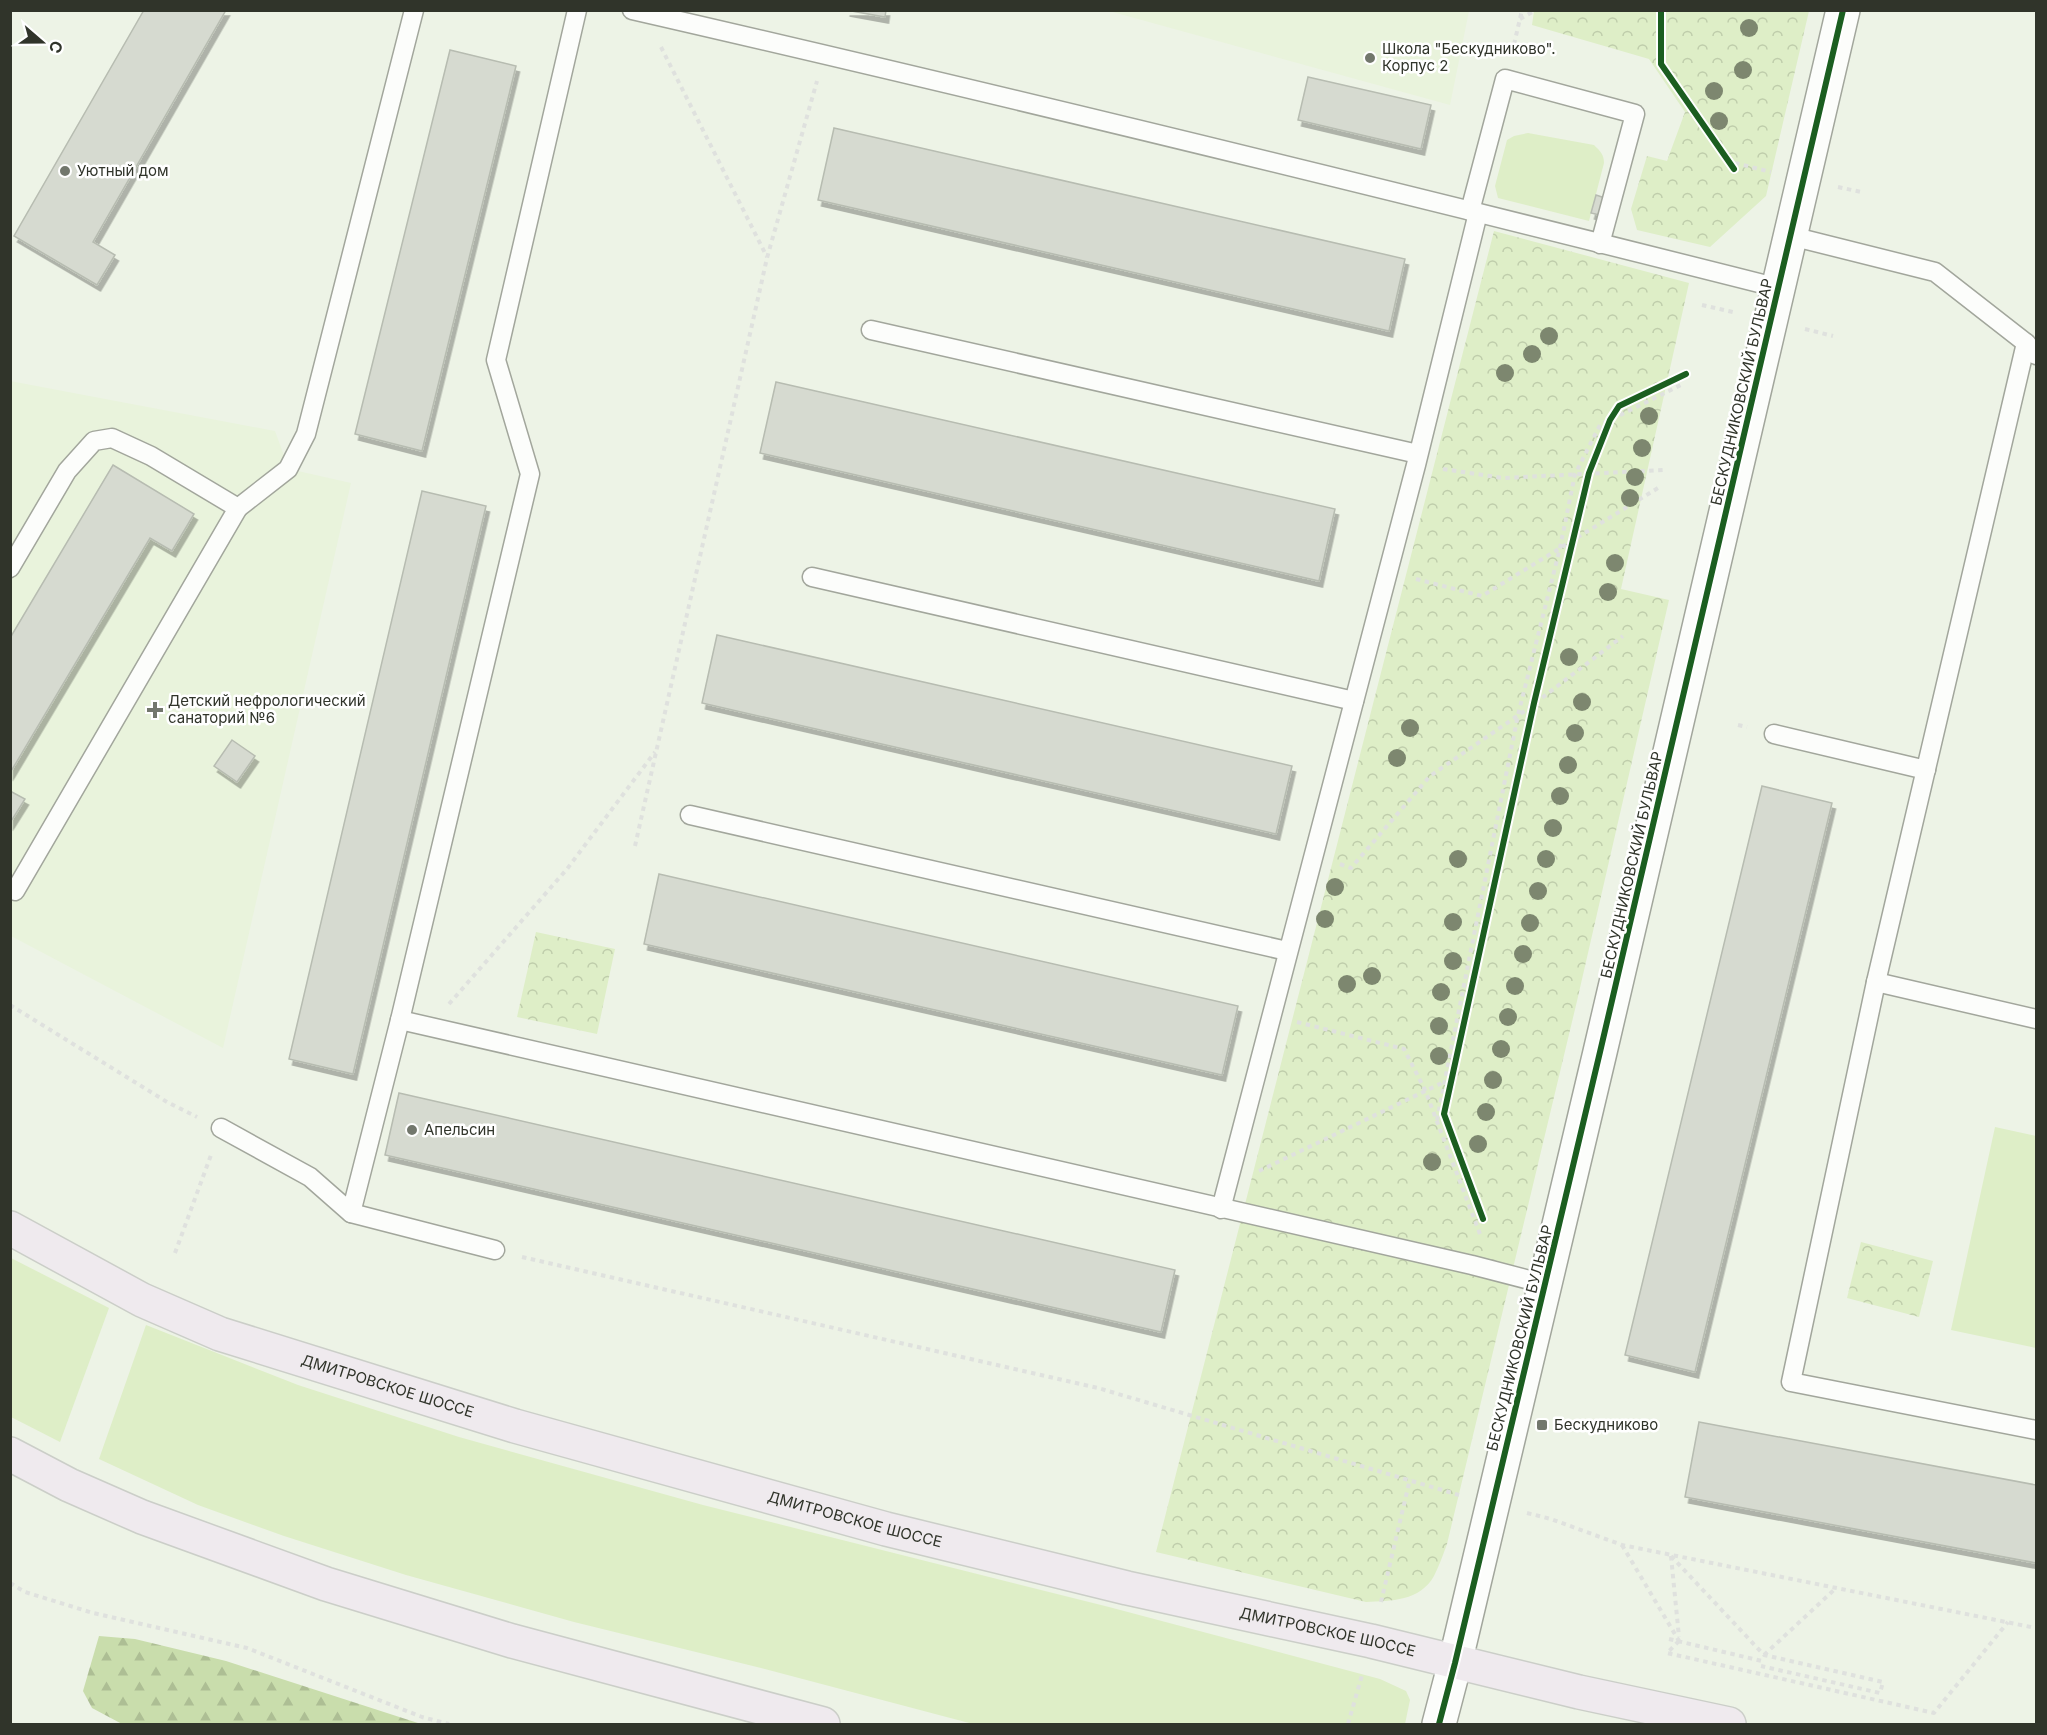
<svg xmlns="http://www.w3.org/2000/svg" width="2047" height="1735" font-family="Inter,sans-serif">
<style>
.built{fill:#e9f3dc}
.grass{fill:#deeec7}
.forest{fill:url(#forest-firs)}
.park{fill:url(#park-crowns)}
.building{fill:#d6dad0;stroke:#b7bcb1;stroke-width:1.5;filter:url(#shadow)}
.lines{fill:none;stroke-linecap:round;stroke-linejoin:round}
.service-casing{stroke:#a2a69c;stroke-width:21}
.tertiary-casing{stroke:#a2a69c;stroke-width:36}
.primary-casing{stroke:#cbcec8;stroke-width:36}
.path{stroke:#dfe1de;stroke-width:4;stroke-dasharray:4.5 4.5;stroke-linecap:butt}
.service{stroke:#fcfdfb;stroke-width:18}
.tertiary{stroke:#fcfdfb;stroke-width:33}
.primary{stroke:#efeaee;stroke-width:33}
.cycleway-casing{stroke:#fff;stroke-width:10}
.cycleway{stroke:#1b5e20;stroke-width:6}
.tree{fill:#7d876f}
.poi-dot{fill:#72776c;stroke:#fff;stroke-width:2}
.labels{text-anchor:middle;stroke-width:5;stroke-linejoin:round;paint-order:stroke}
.poi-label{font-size:15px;fill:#30342a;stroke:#fff;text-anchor:start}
.street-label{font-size:15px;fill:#30342a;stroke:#fff}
</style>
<defs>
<pattern id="forest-firs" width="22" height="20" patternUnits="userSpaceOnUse" patternTransform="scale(1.5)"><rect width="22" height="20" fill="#c9ddac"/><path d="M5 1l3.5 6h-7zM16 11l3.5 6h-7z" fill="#adbe94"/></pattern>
<pattern id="park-crowns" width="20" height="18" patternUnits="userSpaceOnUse" patternTransform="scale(1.5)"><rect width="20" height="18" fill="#deeec7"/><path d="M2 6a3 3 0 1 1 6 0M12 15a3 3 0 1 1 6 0" fill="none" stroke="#bfcdab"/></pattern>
<filter id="shadow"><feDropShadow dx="3.5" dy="6" stdDeviation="0" flood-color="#0004"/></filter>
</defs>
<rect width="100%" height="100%" fill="#edf3e6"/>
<g class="built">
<path d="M1109,11H1469L1450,105Z"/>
<path d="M10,381L275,431L289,469L351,483L223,1048L11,936Z"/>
</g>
<g class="grass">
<path d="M1528,133L1594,145C1600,151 1604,154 1604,163L1589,221L1498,198L1495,186L1507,140L1514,136Z"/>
<path d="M1995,1127L2036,1136V1348L1951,1330Z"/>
<path d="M11,1258L109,1308L60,1442L11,1417Z"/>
<path d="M146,1325L298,1385L459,1437L703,1505L1109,1607L1380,1679L1406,1691L1410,1700L1405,1724H973L761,1668L574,1622L406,1575L284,1536L198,1505L99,1459Z"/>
</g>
<path class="forest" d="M99,1636L135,1639L226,1661L421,1724H122L92,1708L83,1691Z"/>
<g class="park">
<path d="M1534,11H1809L1766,196L1710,247L1637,230L1631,209L1647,156L1667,161L1685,112L1649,59L1532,25Z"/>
<path d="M1494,231L1689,283L1621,589L1669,600L1577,1001L1447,1544C1443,1555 1439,1566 1434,1576C1420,1601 1391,1601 1366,1602L1156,1552Z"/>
<path d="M536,932L615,949L597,1034L517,1017Z"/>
<path d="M1861,1242L1933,1261L1919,1317L1847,1298Z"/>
</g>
<g class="building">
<path d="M144,10H226L93,242L115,255L97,285L14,236Z"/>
<path d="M846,10H886L885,17Z"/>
<path d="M450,50L516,66L422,451L355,434Z"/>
<path d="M1308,77L1431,105L1421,149L1298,120Z"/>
<path d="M834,128L1405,259L1389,331L818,200Z"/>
<path d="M1596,195L1608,199L1604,216L1591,213Z"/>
<path d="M776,382L1335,509L1319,581L760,453Z"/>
<path d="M113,465L194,514L172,551L150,538L10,773V638Z"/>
<path d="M422,491L486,506L353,1074L289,1059Z"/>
<path d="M717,635L1292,766L1276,834L702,703Z"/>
<path d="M232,740L255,756L237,782L214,766Z"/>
<path d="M1762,786L1832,803L1695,1372L1625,1355Z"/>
<path d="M10,791L25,799L10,823Z"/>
<path d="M659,874L1238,1006L1222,1075L644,944Z"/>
<path d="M399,1093L1175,1270L1161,1332L385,1155Z"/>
<path d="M1699,1422L2036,1485V1563L1685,1497Z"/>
</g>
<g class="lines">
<g class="service-casing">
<g id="service">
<path d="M632,10C1016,98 1398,192 1779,288"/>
<path d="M1470,211L1505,79L1635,114L1600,244"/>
<path d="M1791,236L1935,272L2026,343L2036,355"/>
<path d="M871,330L1418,454"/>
<path d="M2026,343L1876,982L1791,1382L2036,1430"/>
<path d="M238,508L288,469L306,434L414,10"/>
<path d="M10,568L67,471L94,441L112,438L151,456L238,508L15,891L10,889"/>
<path d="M812,577L1354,701"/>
<path d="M1774,734L1926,770"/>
<path d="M690,815L1287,951"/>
<path d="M1876,982L2036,1019"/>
<path d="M400,1020L1472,1265L1545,1284"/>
<path d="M221,1128L310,1177L351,1213L495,1250"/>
<path d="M1221,1209L1416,465L1478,213"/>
<path d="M351,1213L400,1020L530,474L496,360L577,10"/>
</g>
</g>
<g class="tertiary-casing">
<path id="tertiary" d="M1439,1724L1455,1663L1600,1052L1843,10"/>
</g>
<g class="primary-casing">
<g id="primary">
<path id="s1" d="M10,1228L142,1300L220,1334L515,1426L886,1529L1127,1588L1371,1641L1579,1692L1729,1724"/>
<path d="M10,1454L69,1485L142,1517L326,1584L512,1641L823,1724"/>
</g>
</g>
<g class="path">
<path d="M1520,19L1536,10"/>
<path d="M661,47L767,257"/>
<path d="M1512,53L1522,10"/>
<path d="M1735,163L1771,172"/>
<path d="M1838,187L1861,192"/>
<path d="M1702,305L1737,313"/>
<path d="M1805,329L1833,336"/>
<path d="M1443,469L1503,478L1663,470"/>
<path d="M1416,579L1482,596L1658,488"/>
<path d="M1738,725L1747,727"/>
<path d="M635,846L767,258L817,81"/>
<path d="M1340,864L1351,868L1430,776L1526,710L1623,636"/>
<path d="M449,1004L567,869L655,752"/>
<path d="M10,1005L167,1102L197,1117"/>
<path d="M1297,1022L1404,1049L1425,1090L1480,1234"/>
<path d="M1437,1120L1518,715L1560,548L1575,474L1600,425L1683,384"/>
<path d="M1259,1171L1444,1082"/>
<path d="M175,1253L211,1155"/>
<path d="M522,1257L1098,1388L1459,1495"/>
<path d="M1527,1513L1551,1519L1622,1545L2036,1628"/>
<path d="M1622,1545L1679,1641"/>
<path d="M1671,1556L1764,1655L1883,1682L1880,1693L1761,1666"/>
<path d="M1671,1556L1679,1637"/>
<path d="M10,1583L25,1592L93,1613L247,1648L422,1717L449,1724"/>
<path d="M1381,1602L1410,1479"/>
<path d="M1669,1639L1762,1661"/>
<path d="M1679,1641L1667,1653L1934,1713L2008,1622"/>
<path d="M1764,1655L1835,1589"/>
<path d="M1348,1724L1362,1675"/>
</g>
<use href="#service" class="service"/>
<use href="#tertiary" class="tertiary"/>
<use href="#primary" class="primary"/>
<g class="cycleway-casing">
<g id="cycleway">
<path d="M1661,10V64L1734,169"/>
<path d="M1483,1219L1444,1114L1534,703L1589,473L1610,420L1619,406L1686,374"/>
<path d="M1439,1724L1455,1663L1600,1052L1843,10"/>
</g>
</g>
<use href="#cycleway" class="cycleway"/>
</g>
<g class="tree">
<circle cx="1749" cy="28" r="9"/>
<circle cx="1743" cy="70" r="9"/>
<circle cx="1714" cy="91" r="9"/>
<circle cx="1719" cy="121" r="9"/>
<circle cx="1549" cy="336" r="9"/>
<circle cx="1532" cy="354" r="9"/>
<circle cx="1505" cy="373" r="9"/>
<circle cx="1649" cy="416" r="9"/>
<circle cx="1642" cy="448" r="9"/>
<circle cx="1635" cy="477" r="9"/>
<circle cx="1630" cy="498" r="9"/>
<circle cx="1615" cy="563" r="9"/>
<circle cx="1608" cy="592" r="9"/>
<circle cx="1569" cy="657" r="9"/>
<circle cx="1582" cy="702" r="9"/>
<circle cx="1410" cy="728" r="9"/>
<circle cx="1575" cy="733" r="9"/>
<circle cx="1397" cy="758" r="9"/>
<circle cx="1568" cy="765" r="9"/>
<circle cx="1560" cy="796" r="9"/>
<circle cx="1553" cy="828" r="9"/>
<circle cx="1458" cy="859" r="9"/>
<circle cx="1546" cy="859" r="9"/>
<circle cx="1335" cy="887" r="9"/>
<circle cx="1538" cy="891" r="9"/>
<circle cx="1325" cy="919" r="9"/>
<circle cx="1453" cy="922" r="9"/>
<circle cx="1530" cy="923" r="9"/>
<circle cx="1523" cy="954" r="9"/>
<circle cx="1453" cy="961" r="9"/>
<circle cx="1372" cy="976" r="9"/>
<circle cx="1347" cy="984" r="9"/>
<circle cx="1515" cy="986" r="9"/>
<circle cx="1441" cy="992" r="9"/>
<circle cx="1508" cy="1017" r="9"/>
<circle cx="1439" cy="1026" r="9"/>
<circle cx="1501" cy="1049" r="9"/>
<circle cx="1439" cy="1056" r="9"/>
<circle cx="1493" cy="1080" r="9"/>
<circle cx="1486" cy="1112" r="9"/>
<circle cx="1478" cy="1144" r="9"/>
<circle cx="1432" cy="1162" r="9"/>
</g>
<g class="poi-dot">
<circle cx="1370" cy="58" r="6"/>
<circle cx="65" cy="171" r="6"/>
<path d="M152 701h6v6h6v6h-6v6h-6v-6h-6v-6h6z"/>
<circle cx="412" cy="1130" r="6"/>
<rect x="1536" y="1419" width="12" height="12" rx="3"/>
</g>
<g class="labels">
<g class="poi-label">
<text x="1382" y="54">Школа "Бескудниково".<tspan x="1382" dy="17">Корпус 2</tspan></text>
<text x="77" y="176">Уютный дом</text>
<text x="168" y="706">Детский нефрологический<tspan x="168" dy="17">санаторий №6</tspan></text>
<text x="424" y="1135">Апельсин</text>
<text x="1554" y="1430">Бескудниково</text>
</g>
<g class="street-label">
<text transform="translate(1742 392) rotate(-77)" y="5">БЕСКУДНИКОВСКИЙ БУЛЬВАР</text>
<text transform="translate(1632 865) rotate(-77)" y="5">БЕСКУДНИКОВСКИЙ БУЛЬВАР</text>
<text transform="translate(1520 1338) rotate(-76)" y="5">БЕСКУДНИКОВСКИЙ БУЛЬВАР</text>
<text dy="5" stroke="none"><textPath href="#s1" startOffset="411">ДМИТРОВСКОЕ ШОССЕ</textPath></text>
<text dy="5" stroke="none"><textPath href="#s1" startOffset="897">ДМИТРОВСКОЕ ШОССЕ</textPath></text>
<text dy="5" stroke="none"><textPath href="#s1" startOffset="1383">ДМИТРОВСКОЕ ШОССЕ</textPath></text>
</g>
</g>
<rect width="2047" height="1735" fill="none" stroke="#30342a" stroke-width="24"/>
<g transform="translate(42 42) rotate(110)" stroke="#ffffff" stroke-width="4.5" paint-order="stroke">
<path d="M0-4.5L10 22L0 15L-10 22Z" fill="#30342a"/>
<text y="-9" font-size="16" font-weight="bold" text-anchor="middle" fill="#30342a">С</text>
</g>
</svg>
